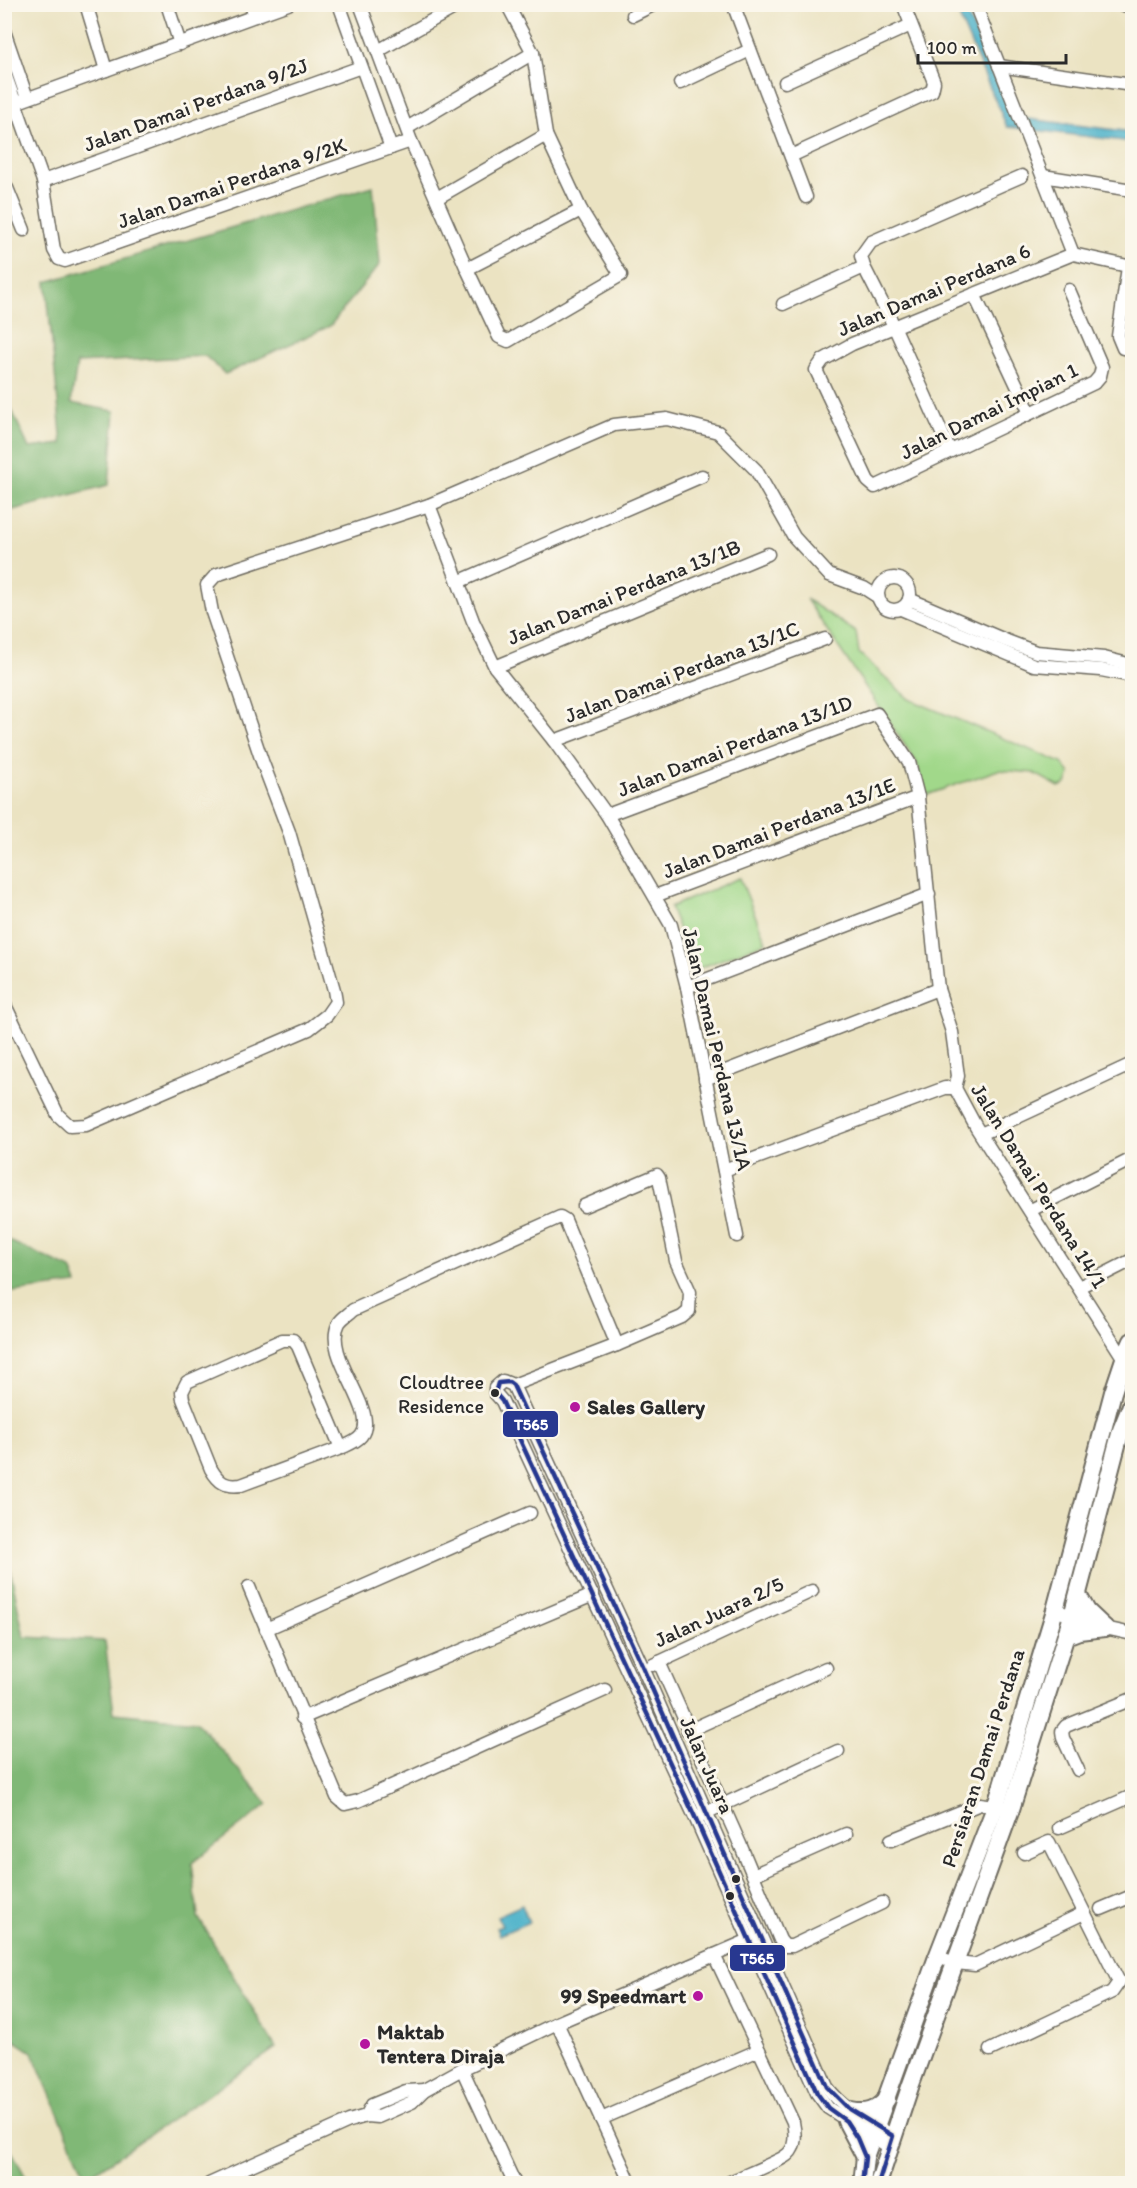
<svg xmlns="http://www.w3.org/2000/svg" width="1137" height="2188" font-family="Itim,sans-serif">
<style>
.green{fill:#a1d88a;stroke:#66825a;stroke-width:1.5}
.forest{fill:#80b876;stroke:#567250;stroke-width:1.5}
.water{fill:#4ab1c9;stroke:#3a6e7a;stroke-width:1.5}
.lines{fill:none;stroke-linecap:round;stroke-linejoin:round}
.street-casing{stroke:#6e6b60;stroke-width:15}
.secondary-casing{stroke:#6e6b60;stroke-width:20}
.street{stroke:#fff;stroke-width:12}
.secondary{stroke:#fff;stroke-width:16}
.bus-1-casing{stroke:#fbf7ec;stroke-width:9}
.bus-1{stroke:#283890;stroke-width:4.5}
.bus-dot{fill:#2b2b2b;stroke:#fbf7ec;stroke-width:2}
.poi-dot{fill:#b5179e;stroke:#fbf7ec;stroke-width:2}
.labels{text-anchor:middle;stroke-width:6;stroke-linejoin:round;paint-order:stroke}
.bus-label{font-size:20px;fill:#2b2b2b;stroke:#fbf7ec;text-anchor:end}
.street-label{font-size:21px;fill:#2b2b2b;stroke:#fbf7ec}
.poi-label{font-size:21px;font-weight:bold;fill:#2b2b2b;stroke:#fbf7ec;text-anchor:start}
.line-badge{stroke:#fbf7ec;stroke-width:2}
.badge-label{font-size:16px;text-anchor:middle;font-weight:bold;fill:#fff}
</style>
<rect width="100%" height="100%" fill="#fbf7ec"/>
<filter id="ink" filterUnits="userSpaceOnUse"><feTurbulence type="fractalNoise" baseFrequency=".0167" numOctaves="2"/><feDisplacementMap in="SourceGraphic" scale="12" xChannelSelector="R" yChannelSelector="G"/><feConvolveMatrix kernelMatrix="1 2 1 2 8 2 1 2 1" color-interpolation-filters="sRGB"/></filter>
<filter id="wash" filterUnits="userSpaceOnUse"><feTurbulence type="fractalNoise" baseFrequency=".008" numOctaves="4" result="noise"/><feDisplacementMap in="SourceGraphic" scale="24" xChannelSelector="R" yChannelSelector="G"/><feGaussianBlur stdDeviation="1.35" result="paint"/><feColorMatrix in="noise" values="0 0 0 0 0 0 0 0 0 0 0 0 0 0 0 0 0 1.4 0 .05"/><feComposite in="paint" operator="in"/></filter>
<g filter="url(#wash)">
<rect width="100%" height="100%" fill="#ebe3c2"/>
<g class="green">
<path d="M806,599L856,632L859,653L909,699L1062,763L1070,774L1066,784L1059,787L1034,773L998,770L924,796L917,763Z"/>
<path d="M740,878L766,942L695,970L670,907Z"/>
</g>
<g class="forest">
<path d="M373,186L380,264L330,326L225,374L205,356L77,363L71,403L115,411L109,485L5,512V395L29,448L62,444L46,282Z"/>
<path d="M5,1239L71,1269L77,1284L5,1293Z"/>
<path d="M4,1538L24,1637L105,1641L114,1713L196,1721L268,1804L192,1863L198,1917L276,2048L86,2178L32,2052L5,2034Z"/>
<path d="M5,2139L29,2183H5Z"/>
</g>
<g class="water">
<path d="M954,5H963L1013,117L1132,132V142L1007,127Z"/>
<path d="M522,1905L529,1922L499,1935L496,1928L502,1926L497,1916Z"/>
</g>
</g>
<g filter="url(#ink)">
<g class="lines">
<g class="street-casing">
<g id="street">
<path d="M86,4L106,70"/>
<path d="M167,4L180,44"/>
<path d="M251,4L255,16"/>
<path d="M339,4L391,148"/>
<path d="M360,4L411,141L467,269L499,337L508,341L621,275L581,210L546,135L533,53L507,4"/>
<path d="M733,4L806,197"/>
<path d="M975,4L1073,254"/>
<path d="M1118,4L1132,7"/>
<path d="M633,15L655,4"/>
<path d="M4,31L27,98"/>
<path d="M378,51L461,4"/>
<path d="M999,66L1132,85"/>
<path d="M4,71L43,181L54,250L59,259L65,261L411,141"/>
<path d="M785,82L911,25"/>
<path d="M680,83L750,50"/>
<path d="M15,103L288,4"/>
<path d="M407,128L533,53"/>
<path d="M791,156L932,91L934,82L903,4"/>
<path d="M1043,176L1132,190"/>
<path d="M43,181L361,67"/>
<path d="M7,188L24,230"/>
<path d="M437,198L546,135"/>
<path d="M1073,254L1132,267"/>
<path d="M1128,267L1118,336L1123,348L1132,349"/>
<path d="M467,269L581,210"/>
<path d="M1069,290L1102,367L1100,376L1094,383L875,487L868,481L816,370L823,360L852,344L1073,254"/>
<path d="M974,294L1030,413"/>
<path d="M783,304L864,267"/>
<path d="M950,451L894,326L864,267L861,256L871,242L1022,176"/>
<path d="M429,505L473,621L495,667L554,741L607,815L671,925L687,987L737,1236"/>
<circle cx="894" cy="594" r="16"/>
<path d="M458,582L702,476"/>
<path d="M909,599L1007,641L1036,652L1104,658L1132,665"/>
<path d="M901,609L1034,665L1101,670L1132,676"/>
<path d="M495,667L768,554"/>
<path d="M554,741L825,639"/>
<path d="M607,815L877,714L909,762L918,797L938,989L952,1032L958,1076L955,1088"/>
<path d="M655,896L918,797"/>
<path d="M687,987L929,894"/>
<path d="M4,1003L58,1115L70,1126L86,1125L309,1029L327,1015L336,1002L334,990L289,832L262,761L212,612L207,585L216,575L429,505L614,425L667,419L718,432L756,470L794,537L829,575L864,588L878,597"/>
<path d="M705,1079L938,989"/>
<path d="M955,1088L976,1127L1124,1359L1132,1364"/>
<path d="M981,1134L1132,1064"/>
<path d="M724,1170L945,1088H955"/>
<path d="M584,1206L657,1175L659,1178L676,1261L690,1292L689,1311L682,1317L617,1345L513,1385L503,1381L495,1388V1393L502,1401L695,1817L817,2093L828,2108L889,2147"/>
<path d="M1031,1210L1132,1159"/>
<path d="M1079,1287L1132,1260"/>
<path d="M513,1385L643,1668L827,2087C844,2110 869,2121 893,2136"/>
<path d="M341,1448L298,1346L293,1340H282L187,1382L182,1392L183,1399L211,1469C219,1483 226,1487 241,1485L341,1448C347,1445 356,1442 361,1436C381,1411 321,1356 339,1323C342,1318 349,1314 353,1310L560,1217L565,1220L617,1345"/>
<path d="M249,1587L337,1797L345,1804L358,1801L605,1690"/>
<path d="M1055,1610L1105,1628L1132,1634"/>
<path d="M266,1629L530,1513"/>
<path d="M659,1662L740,1844L780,1940L785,1946H792L882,1903"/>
<path d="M653,1665L812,1591"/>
<path d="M302,1718L593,1595"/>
<path d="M688,1731L826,1668"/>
<path d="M1078,1770L1063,1738L1062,1731L1066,1726L1132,1699"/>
<path d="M699,1816L838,1751"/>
<path d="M1059,1828L1132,1796"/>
<path d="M891,1840L980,1804L1002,1807"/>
<path d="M753,1875L846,1834"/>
<path d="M1101,1909L1132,1896"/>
<path d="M714,1955L793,2122C795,2132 797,2146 788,2154C782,2161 737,2178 726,2184"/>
<path d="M937,1957L956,1963L975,1965L1084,1913"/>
<path d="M557,2023L631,2184"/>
<path d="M990,2050L1112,1992L1119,1982L1049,1842L1024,1853"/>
<path d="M366,2116L372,2105L406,2091L424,2090"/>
<path d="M601,2119L759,2050"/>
<path d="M209,2184L349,2121L366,2116L378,2117L412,2102L424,2090L462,2069"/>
<path d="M515,2184L462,2069L557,2023L754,1938"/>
</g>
</g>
<g class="secondary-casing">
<g id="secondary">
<path d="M1078,1595L1087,1611L1105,1628"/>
<path d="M1066,1636L1079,1631L1105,1628"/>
<path d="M851,2111C867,2114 876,2111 887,2099"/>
<path d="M846,2121L865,2157"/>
<path d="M862,2184L865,2157L937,1957L996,1805L1055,1610L1113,1392L1124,1359L1132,1341"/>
<path d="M878,2184L910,2087L1011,1809L1072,1616L1121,1430L1132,1403"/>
</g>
</g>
<use href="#street" class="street"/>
<use href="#secondary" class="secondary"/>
<g class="bus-1-casing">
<path id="bus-1" d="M862,2184L865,2157L857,2138L846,2121L828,2108L817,2093L695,1817L502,1401L495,1393L498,1383L509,1382L513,1385L643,1668L827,2087L849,2109L893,2136L878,2184"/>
</g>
<use href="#bus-1" class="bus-1"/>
</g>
</g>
<g class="bus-dot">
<circle cx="495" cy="1393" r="5"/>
<circle cx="736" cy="1879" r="5"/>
<circle cx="730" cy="1896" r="5"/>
</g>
<g class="poi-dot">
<circle cx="575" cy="1407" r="6"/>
<circle cx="698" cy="1996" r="6"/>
<circle cx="365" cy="2044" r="6"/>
</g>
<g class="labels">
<g class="bus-label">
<text x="484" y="1389">Cloudtree<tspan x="484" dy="24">Residence</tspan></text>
</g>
<g class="street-label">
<text transform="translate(196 105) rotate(-20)" y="7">Jalan Damai Perdana 9/2J</text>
<text transform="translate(232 183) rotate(-19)" y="7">Jalan Damai Perdana 9/2K</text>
<text transform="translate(934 290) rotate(-23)" y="7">Jalan Damai Perdana 6</text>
<text transform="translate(989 411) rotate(-26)" y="7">Jalan Damai Impian 1</text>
<text transform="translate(624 592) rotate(-22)" y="7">Jalan Damai Perdana 13/1B</text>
<text transform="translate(682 672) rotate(-21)" y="7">Jalan Damai Perdana 13/1C</text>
<text transform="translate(735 746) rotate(-21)" y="7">Jalan Damai Perdana 13/1D</text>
<text transform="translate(779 828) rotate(-21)" y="7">Jalan Damai Perdana 13/1E</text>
<text transform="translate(717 1049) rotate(77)" y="7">Jalan Damai Perdana 13/1A</text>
<text transform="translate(1039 1186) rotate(58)" y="7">Jalan Damai Perdana 14/1</text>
<text transform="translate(719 1612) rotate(-25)" y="7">Jalan Juara 2/5</text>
<text transform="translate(983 1758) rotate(-72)" y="7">Persiaran Damai Perdana</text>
<text transform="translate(707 1765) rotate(66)" y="7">Jalan Juara</text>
</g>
<g class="poi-label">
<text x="587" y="1414">Sales Gallery</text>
<text x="686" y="2003" text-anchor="end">99 Speedmart</text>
<text x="377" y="2039">Maktab<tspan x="377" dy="24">Tentera Diraja</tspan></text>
</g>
</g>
<g class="line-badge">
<rect x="502" y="1410" width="57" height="28" rx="6" fill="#283890"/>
<rect x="729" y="1944" width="57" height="28" rx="6" fill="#283890"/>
</g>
<g class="badge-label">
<text x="531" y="1430">T565</text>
<text x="757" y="1964">T565</text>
</g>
<rect width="1137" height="2188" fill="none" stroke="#fbf7ec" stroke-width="24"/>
<path d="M918 54v9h148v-9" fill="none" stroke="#2b2b2b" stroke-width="3"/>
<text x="927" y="54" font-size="18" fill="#2b2b2b" stroke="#fbf7ec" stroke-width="4.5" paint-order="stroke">100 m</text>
</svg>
